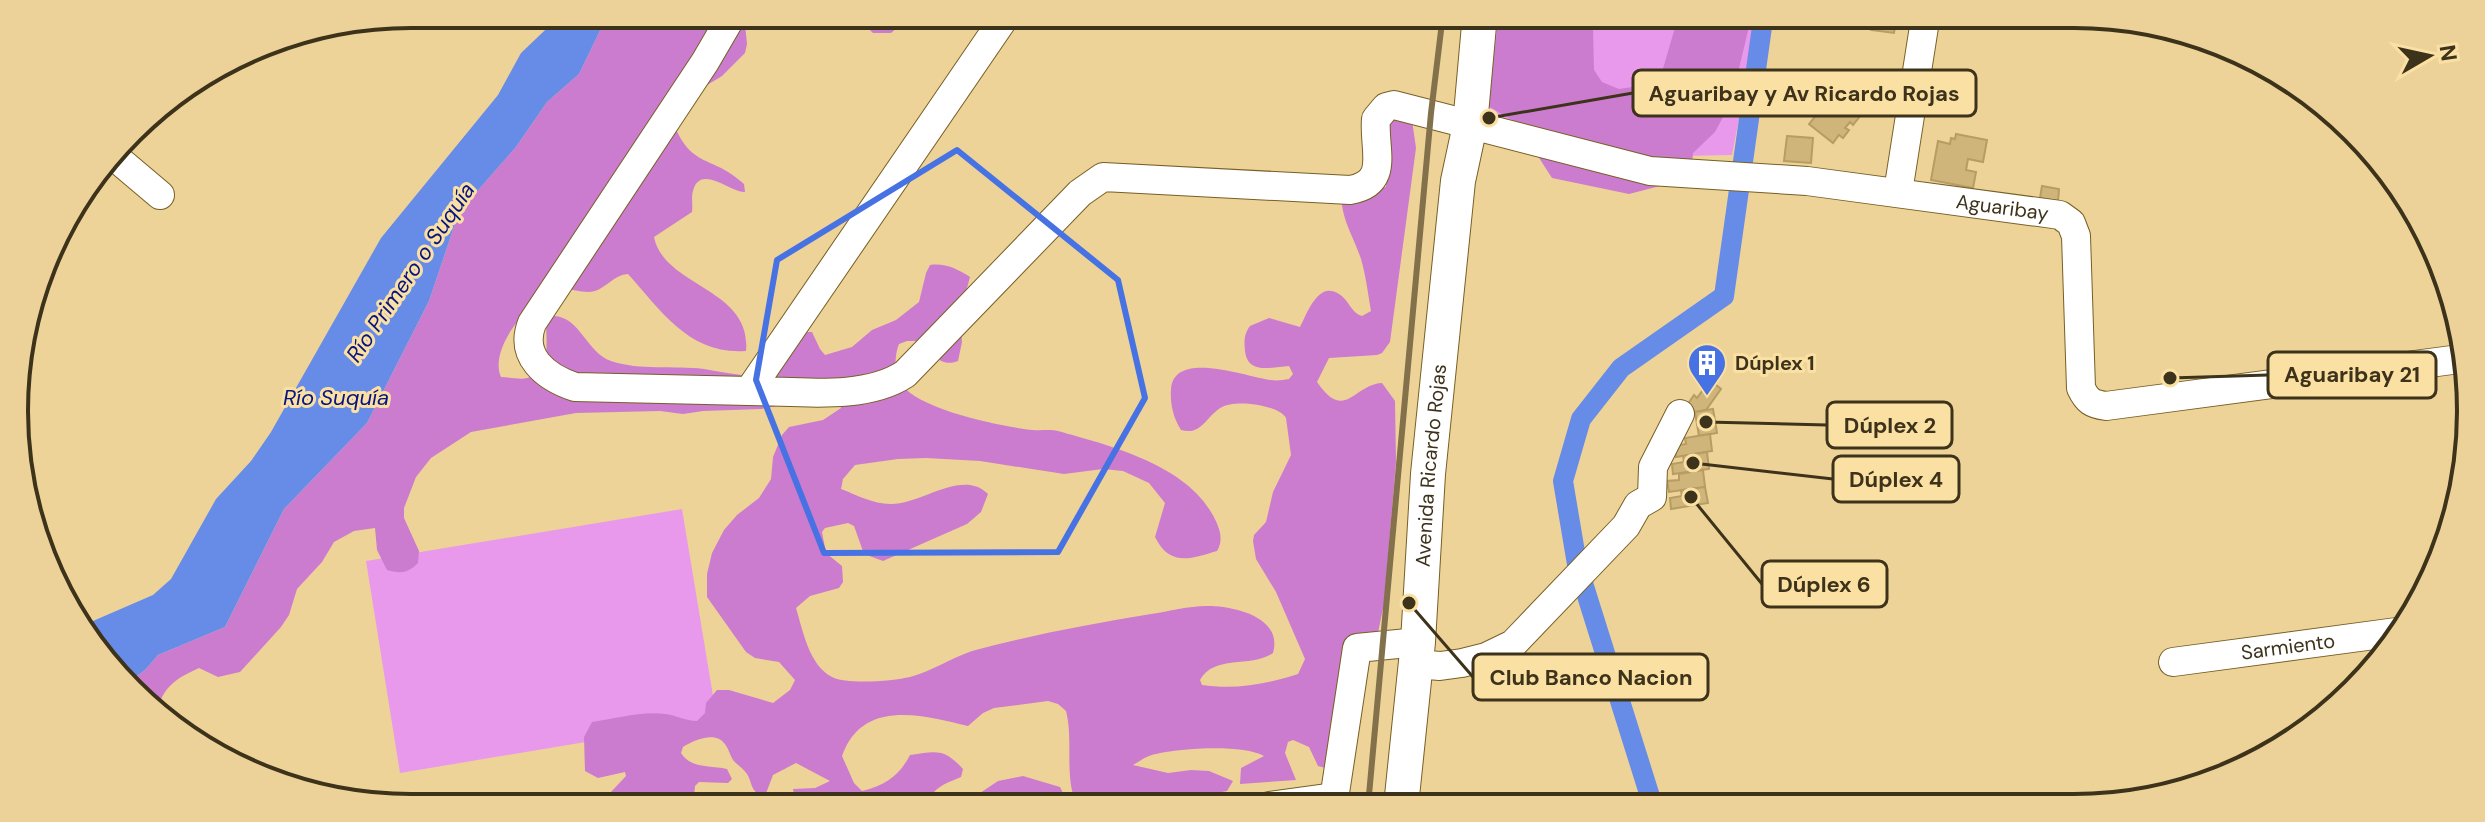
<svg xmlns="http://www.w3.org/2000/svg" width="2485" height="822" font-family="'DM Sans',sans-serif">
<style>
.green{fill:#e899eb}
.forest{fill:#cb7cce}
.water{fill:#668ce8}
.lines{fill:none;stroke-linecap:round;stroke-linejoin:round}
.canal{stroke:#668ce8;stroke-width:20}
.building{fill:#d0b57b;stroke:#b79c63;stroke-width:2}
.minor-casing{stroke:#775f25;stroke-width:30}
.major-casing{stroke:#775f25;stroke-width:36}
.minor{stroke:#fff;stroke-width:28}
.major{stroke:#fff;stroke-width:34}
.rail{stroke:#82714b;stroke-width:6}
.marked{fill:none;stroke:#4772e4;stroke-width:6;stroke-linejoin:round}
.labels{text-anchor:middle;stroke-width:6;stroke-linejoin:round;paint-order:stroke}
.street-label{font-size:20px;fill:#3d321a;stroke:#fbe0a4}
.poi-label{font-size:20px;font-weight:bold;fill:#3d321a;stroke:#fbe0a4;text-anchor:start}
.water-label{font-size:22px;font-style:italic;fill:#061582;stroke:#fbe0a4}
.rim{fill:none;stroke:#3d321a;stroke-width:4}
.leader{fill:none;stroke:#3d321a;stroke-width:3}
.callout-dot{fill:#3d321a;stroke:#fbe0a4;stroke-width:3}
.callout{fill:#fbe0a4;stroke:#3d321a;stroke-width:3}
.callout-label{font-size:22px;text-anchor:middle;font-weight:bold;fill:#3d321a}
</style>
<rect width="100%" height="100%" fill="#eed398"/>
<g class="green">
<path d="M1490,14H1759L1732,155L1636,157L1479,117Z"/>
<path d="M682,509L717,720L400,773L366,561Z"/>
</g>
<g class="forest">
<path d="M608,14H744L747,44L745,53L722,76L679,102L672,119C690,170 712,154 744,184L745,192C731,193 700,163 693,191C691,197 693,205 692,212L654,237C664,287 752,288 746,351C690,355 662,312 628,274C614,275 607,287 595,291C582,295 569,286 558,290C531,298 488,348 501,377C509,377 520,380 527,378C552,373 546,339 546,322L554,316C580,317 587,353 611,361C641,371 673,365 704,369C721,372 737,375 754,376L803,332H812L820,349L825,355L852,347L872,330L896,320L919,302L926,273L930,265C946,263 957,269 970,277L960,314L962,342L958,361C940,368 934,354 923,341H907L899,344C894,356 894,375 902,385C920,410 1003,427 1033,430C1041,431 1050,429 1058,431C1108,445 1183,464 1211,512C1218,524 1225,538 1217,551C1190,559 1170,567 1155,537L1165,503L1149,483L1123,471L1103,469L1064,474L980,461L926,458L898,459L855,465L843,479L841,489C857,495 873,504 890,504C921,505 962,468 988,494L981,512L967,524L883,561L864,554L854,526L848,523L825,528L822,532L826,553L842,566L843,582L839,588L810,596L796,608C803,631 809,665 832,677C848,685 893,681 910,677C932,671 951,658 972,651C1031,635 1090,624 1151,614C1170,611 1192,605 1211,606C1237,607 1283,618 1273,653C1251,668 1214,654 1200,680L1202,685C1236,690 1266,684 1298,674L1305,659L1276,592L1256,559L1253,541L1254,535L1266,522L1273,492L1291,455L1286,418C1279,405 1235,399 1222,407C1206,416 1202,436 1181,430C1173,417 1170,404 1171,389C1174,349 1247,377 1271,380C1277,381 1283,380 1289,379L1293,374L1289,366C1271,367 1248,375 1245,351C1244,341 1244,334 1250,326L1269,318L1300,327C1307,314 1318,280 1339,294C1349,300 1351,313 1362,316L1371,311C1368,294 1366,276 1361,259C1353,235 1343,223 1341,197L1386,187L1388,112L1412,120L1416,148L1390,342L1382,353L1377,355L1329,358L1317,382C1345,423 1354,384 1382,383L1395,401L1396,462L1384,604L1376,642L1352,648L1329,769L1318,766L1309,747L1293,740L1288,742L1285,753L1296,780L1240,784L1241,768L1264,756C1243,744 1181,748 1156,754C1148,755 1140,761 1133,765L1168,773L1191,770L1209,771L1233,781L1227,791L1142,807H1078C1063,779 1074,742 1066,711L1058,704L1048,701L994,708L983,713L968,726C924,715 862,698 842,756L854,783L862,791C886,785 899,776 910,755C937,751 944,748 963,769L961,777C945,784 931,787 928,807H796L793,789L815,788L830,781L796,763L773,775L765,796C750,793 753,784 747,774C743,768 737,765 733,760C730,755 728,747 724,743C714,731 693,741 683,747L681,753C691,769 710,765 727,769L732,779L728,783L699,782L695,786L693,807L617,808L611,804L610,793L626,776L625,772L598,778L585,771L584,737L592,722C615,719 641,711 665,714C676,715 685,721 697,721L705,713L706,703L717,690H729L773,703L790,690L795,680L779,662L755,658L746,652L707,597V574L712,553L724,530L737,515L759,498L771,479L773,457L782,435L789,427L823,420L841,408L838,398L828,397L761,409L703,411L683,414L660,411L576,413L471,432L431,458L416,477L404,508V518L419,551L418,563C408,573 401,574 387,570L377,550L375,528L354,531L334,542L322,562L297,589L289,615L281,627L240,672L218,677L199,668C179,677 163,686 158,709L130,681L145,670L158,655L225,627L284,509L367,423L429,301L459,212L516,147L547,102L579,74Z"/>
<path d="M853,14H913L891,33H873Z"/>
<path d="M1499,14H1603L1593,28L1594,70L1602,82L1619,89L1646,85L1657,69L1662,72L1679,14H1752L1731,102L1715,132L1693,153L1692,164L1660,186L1629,194L1552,178L1516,122L1488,106Z"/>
<path d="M1023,776L1060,787L1070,807H959L998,781Z"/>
</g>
<path class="water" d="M562,14H608L579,74L547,102L516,147L459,212L429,301L367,423L284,509L225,627L158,655L145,670L130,681L80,630L86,624L153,595L171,579L216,499L251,461L271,432L381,238L498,95L521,53Z"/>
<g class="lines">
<path class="canal" d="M1653,806L1577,564L1563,481L1581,419L1621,368L1724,296L1762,27L1766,14"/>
</g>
<g class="building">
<path d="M1872,14H1897L1894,33L1871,30Z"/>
<path d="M1836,84L1866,88L1864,111L1853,125L1850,122L1845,128L1849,130L1843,138L1839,135L1833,143L1809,124L1826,103L1837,111L1845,101L1835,100Z"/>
<path d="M1956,134L1987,140L1983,162L1968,159L1966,170L1976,172L1973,188L1931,180L1938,141L1950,144L1951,138L1955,139Z"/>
<path d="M1787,136L1813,138L1811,163L1784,161Z"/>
<path d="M2042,186L2059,189L2058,201L2040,198Z"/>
<path d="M1710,380L1721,389L1706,410L1695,412L1687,405L1694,395L1697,398Z"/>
<path d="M1713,409L1717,433L1699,436L1695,412Z"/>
<path d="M1710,434L1712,451L1676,457L1674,446L1686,444L1685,438Z"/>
<path d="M1707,452L1709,469L1673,474L1672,464L1684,462L1683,456Z"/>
<path d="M1703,470L1705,487L1669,492L1667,481L1679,480V474Z"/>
<path d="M1705,487L1708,503L1671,509L1670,498L1682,496L1681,490Z"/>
</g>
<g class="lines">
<g class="minor-casing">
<g id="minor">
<path d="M733,14L705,62L532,323C519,356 545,377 575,387L749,391"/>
<path id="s1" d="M1007,14L749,391C798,391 864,401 905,374L1080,193L1103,177L1350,190C1391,183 1373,149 1376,119L1386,107L1394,105L1650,171L1807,181L2060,215L2071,223L2076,236L2081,388C2087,401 2092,404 2106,406L2467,358"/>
<path d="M115,157L160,195"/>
<path d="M1898,192L1926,14"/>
<path id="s2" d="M2173,662L2404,631"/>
<path d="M1416,664L1440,666L1462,663L1486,657L1513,644L1626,526L1638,505L1652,497L1653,467L1680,414"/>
<path d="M1269,806L1334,797"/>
<path d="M1333,806L1357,648L1418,642"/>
</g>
</g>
<g class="major-casing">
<g id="major">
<path id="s3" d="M1401,806L1418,642L1428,474L1458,181L1470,125L1480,14"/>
</g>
</g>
<use href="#minor" class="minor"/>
<use href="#major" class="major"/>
<path class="rail" d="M1368,806L1431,113L1443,14"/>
</g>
<path class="marked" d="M957,150L1118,280L1145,398L1058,552L824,553L756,380L777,260Z"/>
<defs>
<g id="building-pin" transform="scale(2)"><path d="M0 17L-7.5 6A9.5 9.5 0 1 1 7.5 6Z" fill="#4772e4" stroke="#fbe0a4"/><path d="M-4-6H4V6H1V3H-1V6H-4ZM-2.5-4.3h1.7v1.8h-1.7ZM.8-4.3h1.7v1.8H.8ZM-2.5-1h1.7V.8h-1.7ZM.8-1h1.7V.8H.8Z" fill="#fff"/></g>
</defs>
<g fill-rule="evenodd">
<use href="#building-pin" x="1707" y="363"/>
</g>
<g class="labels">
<g class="street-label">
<text dy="7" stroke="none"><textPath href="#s1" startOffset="1872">Aguaribay</textPath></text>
<text dy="7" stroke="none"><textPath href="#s3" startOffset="342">Avenida Ricardo Rojas</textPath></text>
<text dy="7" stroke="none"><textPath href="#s2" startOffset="116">Sarmiento</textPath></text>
</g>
<g class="poi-label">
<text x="1735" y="370">Dúplex 1</text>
</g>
<g class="water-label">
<text transform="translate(410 272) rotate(-56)" y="8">Río Primero o Suquía</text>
<text x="336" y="405">Río Suquía</text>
</g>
</g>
<path d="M0 0H2485V822H0ZM411 28H2074A383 383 0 0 1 2457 411V411A383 383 0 0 1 2074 794H411A383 383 0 0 1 28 411V411A383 383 0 0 1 411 28Z" fill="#ecd299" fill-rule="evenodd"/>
<path class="rim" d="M411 28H2074A383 383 0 0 1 2457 411V411A383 383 0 0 1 2074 794H411A383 383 0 0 1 28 411V411A383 383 0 0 1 411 28Z"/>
<path class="leader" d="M1489 118L1633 93M2170 378L2268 375M1706 422L1827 425M1693 463L1833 479M1691 497L1762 584M1409 603L1473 677"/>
<g class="callout-dot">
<circle cx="1489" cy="118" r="8"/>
<circle cx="2170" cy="378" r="8"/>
<circle cx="1706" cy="422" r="8"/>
<circle cx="1693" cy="463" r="8"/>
<circle cx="1691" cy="497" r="8"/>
<circle cx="1409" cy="603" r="8"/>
</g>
<g class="callout">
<rect x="1633" y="70" width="343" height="46" rx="8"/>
<rect x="2268" y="352" width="168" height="46" rx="8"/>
<rect x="1827" y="402" width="125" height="46" rx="8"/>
<rect x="1833" y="456" width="126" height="46" rx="8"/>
<rect x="1762" y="561" width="125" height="46" rx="8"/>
<rect x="1473" y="654" width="235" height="46" rx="8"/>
</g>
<g class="callout-label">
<text x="1804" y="101">Aguaribay y Av Ricardo Rojas</text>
<text x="2352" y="382">Aguaribay 21</text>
<text x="1890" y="433">Dúplex 2</text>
<text x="1896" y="487">Dúplex 4</text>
<text x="1824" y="592">Dúplex 6</text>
<text x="1591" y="685">Club Banco Nacion</text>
</g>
<g transform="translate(2429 56) rotate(81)" stroke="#fbe0a4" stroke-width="6" paint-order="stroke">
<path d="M0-6L14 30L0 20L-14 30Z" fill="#3d321a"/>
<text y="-12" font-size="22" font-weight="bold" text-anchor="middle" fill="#3d321a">N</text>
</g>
</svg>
